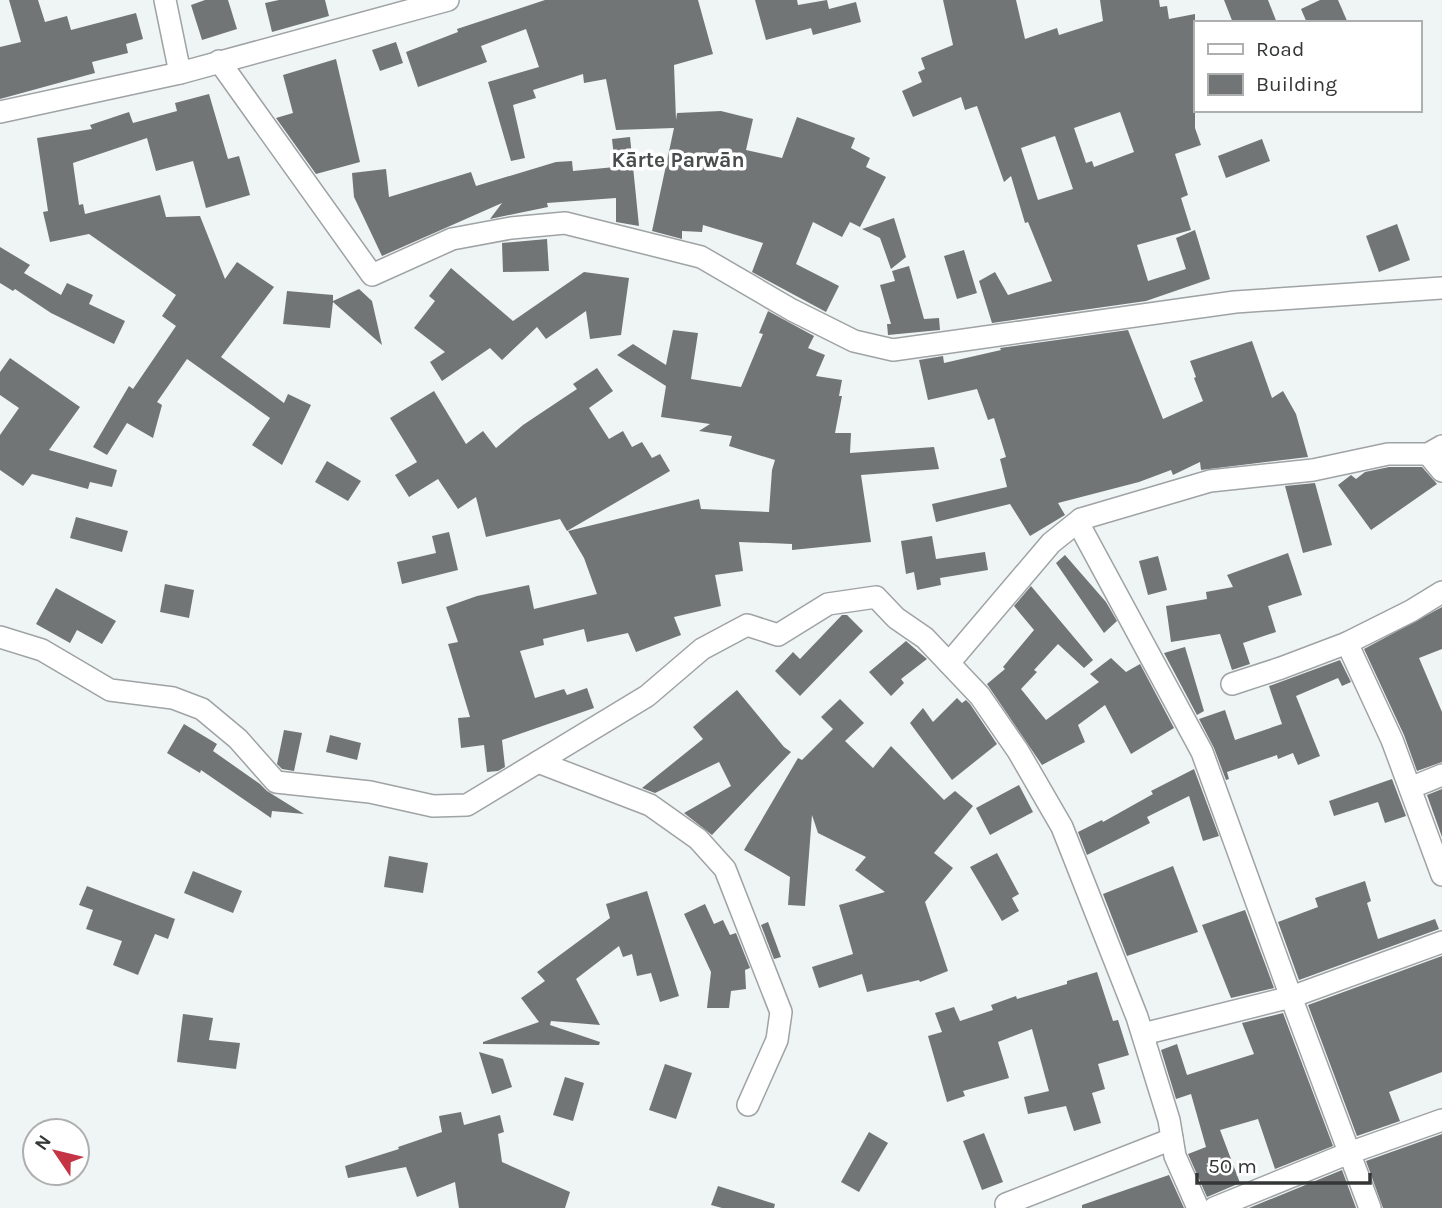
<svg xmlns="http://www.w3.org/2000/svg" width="1442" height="1208" font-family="Karla,sans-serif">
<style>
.building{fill:#717576;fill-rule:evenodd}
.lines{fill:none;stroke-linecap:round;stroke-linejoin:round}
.street-casing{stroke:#9fa3a4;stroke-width:24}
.street{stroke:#fff;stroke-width:21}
.labels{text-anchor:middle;stroke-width:7;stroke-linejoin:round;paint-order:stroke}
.neighbourhood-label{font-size:21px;font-weight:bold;fill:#484c4c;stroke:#fff}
</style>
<rect width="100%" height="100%" fill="#eff4f5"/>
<g class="building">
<path d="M9,0H38L45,22L67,16L71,30L136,13L143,39L126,44L128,53L92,62L95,73L0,99V47L21,42Z"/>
<path d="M205,0H228L237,29L202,40L191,5Z"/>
<path d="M279,0H325L329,16L272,32L265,3Z"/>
<path d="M545,0H698L713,54L674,65L676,120L677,113L721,111L753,119L746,150L782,158L797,117L855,138L851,148L870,158L866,167L886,177L860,227L850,222L842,237L813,222L796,264L839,286L826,312L752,272L763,243L703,225L702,232L682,231V239L652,231L674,128L616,130L606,79L584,83L583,74L533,90L536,98L513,105L525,158L511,161L488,82L539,67L526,29L481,46L487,62L418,87L406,52L458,32L457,29Z"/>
<path d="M755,0H797L798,5L827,0L829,9L856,2L861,22L813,35L811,28L766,40Z"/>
<path d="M943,0H1016L1025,39L1057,28L1059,35L1103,21L1100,0H1159L1160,7L1167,6L1169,19L1195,14V128L1201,145L1175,154L1188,195L1181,198L1191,230L1137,245L1148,281L1186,269L1176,238L1195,230L1210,279L1146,301L992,323L979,281L995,272L1008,295L1052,281L1028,222L1025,223L1011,176L1004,182L977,106L965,110L961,97L913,117L902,91L922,82L918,72L925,69L921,58L953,45ZM1120,112L1134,152L1094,167L1092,161L1086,163L1074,128ZM1055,136L1073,189L1038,200L1021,148Z"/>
<path d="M1224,0H1268L1277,23H1233Z"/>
<path d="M1320,0H1338L1348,23H1307L1301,9Z"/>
<path d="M396,42L403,63L380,71L372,50Z"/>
<path d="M336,59L360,162L316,174L276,118L293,113L283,75Z"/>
<path d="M209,94L228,159L239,156L250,195L206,208L193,161L156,171L147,138L73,163L79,205L83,204L85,214L160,195L166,217L200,216L225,279L237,262L274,287L221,357L284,403L288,394L311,405L282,465L252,445L270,418L187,359L157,402L162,405L153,438L127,423L107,455L93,447L129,386L133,389L176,326L162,316L176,295L89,234L50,242L43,212L48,211L37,138L92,129L90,125L129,112L133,123L177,111L175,103Z"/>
<path d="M630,137L639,226L616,222V198L547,203L548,207L490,219L502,203L382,256L354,197L352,173L386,169L389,197L471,172L476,186L556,162L572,161L573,171L615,167L612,139Z"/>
<path d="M1262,139L1270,161L1226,178L1218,156Z"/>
<path d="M894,218L906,257L891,269L880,238L862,229Z"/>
<path d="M1397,224L1410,260L1379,272L1366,236Z"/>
<path d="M547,239L549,271L503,272L502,243Z"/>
<path d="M0,247L30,265L24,273L61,295L67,283L93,295L89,304L125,321L114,344L51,313L15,289L13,291L0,283Z"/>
<path d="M964,250L977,293L957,299L944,256Z"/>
<path d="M909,266L924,319L939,318L940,330L888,335L887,324H891L880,285L895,281L892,271Z"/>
<path d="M451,268L513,321L584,272L629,278L621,335L590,339L586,311L546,339L537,327L502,360L490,348L442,381L430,362L445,352L414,328L435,301L429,296Z"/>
<path d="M359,289L372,301L382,345L333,302L330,328L283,324L287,291L333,295V301Z"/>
<path d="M768,311L814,336L808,348L825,355L816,376L842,380L839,396H842L835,433H851L850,453L934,447L939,469L861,475L871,542L792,550V544L739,542L743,571L715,575L721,606L674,617L681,635L636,652L628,633L587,642L584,629L543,639L544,645L520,651L535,698L564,689L567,695L587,688L594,708L502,740L505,767L498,771L487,772L484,745L461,748L458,718L470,717L448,644L458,642L446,607L477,596L529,585L534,609L597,594L584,558L568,531L699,499L701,509L769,512L772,470L775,460L729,446L732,436L699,431L710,424L661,417L666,386L617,355L633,344L666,365L673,330L698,333L691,379L741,387L763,334L759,333Z"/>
<path d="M1128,330L1163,419L1203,401L1194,378L1196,377L1190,361L1252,341L1272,398L1283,391L1296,414L1308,457L1201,470L1200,462L1173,475L1171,470L1139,482L1058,503L1065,515L1030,536L1010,504L936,522L932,504L1007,487L1000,459L1006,457L994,418L988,420L977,389L928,400L919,360L943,356L944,363L1001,350L1000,348Z"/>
<path d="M10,358L80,407L49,450L117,470L112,487L90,482L88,489L32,474L23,486L0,470V435L19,408L0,395V372Z"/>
<path d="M597,368L613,391L589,408L609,439L623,431L632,447L642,442L652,458L660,454L670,471L567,531L560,519L486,537L476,497L458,509L438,479L409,497L395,475L417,462L390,418L434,391L466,444L483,431L496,448L523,425L577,389L573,384Z"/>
<path d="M327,461L361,481L348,501L315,482Z"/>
<path d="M1389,467H1422L1437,484L1371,530L1338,485L1351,475L1356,479L1365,472Z"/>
<path d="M1315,483L1332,545L1303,553L1285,486Z"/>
<path d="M76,517L128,531L122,552L70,538Z"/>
<path d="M449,532L458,570L402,584L397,562L436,553L432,536Z"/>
<path d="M932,536L936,559L985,552L988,570L940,578L941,585L917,590L914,572L906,574L901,541Z"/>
<path d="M1288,553L1302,595L1268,606L1276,632L1243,643L1250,664L1232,670L1220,634L1171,642L1166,606L1207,599L1206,592L1233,587L1227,575Z"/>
<path d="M1065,555L1106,602L1117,621L1104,633L1056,563Z"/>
<path d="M1158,556L1167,590L1148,595L1139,561Z"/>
<path d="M165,584L194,590L189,618L160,612Z"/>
<path d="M1031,586L1093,660L1084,668L1058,644L1034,670L1037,672L1021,689L1046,720L1099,682L1090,674L1111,658L1126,672L1140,664L1174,728L1131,754L1105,705L1078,725L1085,742L1042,765L987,684L1005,669L1003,667L1034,630L1014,606Z"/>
<path d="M56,588L116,621L102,644L77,630L70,643L36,624Z"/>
<path d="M1442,607V649L1419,658L1442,712V762L1417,771L1404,735L1364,649Z"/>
<path d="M842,615H847L863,631L800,696L775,671L793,652L800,659Z"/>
<path d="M906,641L927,659L901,679L904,683L891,696L869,672Z"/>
<path d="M1185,647L1204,711L1197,715L1164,653Z"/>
<path d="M1340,660L1351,682L1342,686L1338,678L1296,696L1320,756L1298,765L1293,753L1278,759L1277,755L1227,772L1229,779L1226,780L1214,748L1199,719L1225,710L1235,740L1282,724L1269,686Z"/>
<path d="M737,690L784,747L791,752L712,835L684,813L731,786L719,762L655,793L642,788L703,739L693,727Z"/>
<path d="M957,698L962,703L966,700L970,704L997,744L952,780L910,723L923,708L933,722Z"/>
<path d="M840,699L864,723L845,741L873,768L891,746L944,800L955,791L973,806L934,853L953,868L925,902L948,971L920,982L919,980L867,992L862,974L819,988L812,967L853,954L839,905L885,892L855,870L866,857L818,833L812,815L805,906L788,905L790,877L744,850L798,758L802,760L833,729L821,717Z"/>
<path d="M184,724L217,744L213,751L260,784L267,791L304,814L272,811L271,818L201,770L200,773L167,753Z"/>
<path d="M284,730L302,733L294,771L282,769L277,764Z"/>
<path d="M330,735L361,743L357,760L326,752Z"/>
<path d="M1194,769L1219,836L1203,841L1189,796L1147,817L1150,823L1087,855L1078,832L1102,820L1103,822L1153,794L1151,791Z"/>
<path d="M1392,779L1406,816L1385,823L1378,802L1334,816L1329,801Z"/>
<path d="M1019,785L1033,812L990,835L976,808Z"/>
<path d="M1442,789V837L1427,795Z"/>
<path d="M997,853L1019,894L1012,898L1019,911L1002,921L970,867Z"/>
<path d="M389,856L428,863L423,893L384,887Z"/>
<path d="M1173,866L1198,932L1127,956L1103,894Z"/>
<path d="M193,871L242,891L233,913L184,893Z"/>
<path d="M1365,881L1371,901L1367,903L1378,939L1435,919L1439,929L1299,980L1278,922L1318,907L1315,898Z"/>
<path d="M87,886L175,919L168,939L155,934L138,975L113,965L122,941L86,929L93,910L79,905Z"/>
<path d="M647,891L679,996L660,1002L651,973L637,976L632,954L623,957L619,946L576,979L600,1025L551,1021L550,1025L600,1042L599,1045L483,1044V1042L539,1022L521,998L545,981L537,972L610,918L606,904Z"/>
<path d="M705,904L714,924L723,920L730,935L736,933L750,968L745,970L746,989L731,991L729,1008H707L711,972L684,914Z"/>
<path d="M1245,910L1274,988L1231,998L1202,925Z"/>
<path d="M768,922L781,957L774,959L761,925Z"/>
<path d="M1442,956V1072L1389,1092L1400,1121L1357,1136L1308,1005Z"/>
<path d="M1097,972L1113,1021L1118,1020L1129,1055L1098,1064L1105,1089L1092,1093L1101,1123L1074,1131L1066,1106L1028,1114L1024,1097L1049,1091L1032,1029L998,1042L1009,1078L963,1091L965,1096L947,1102L928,1036L942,1032L935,1013L954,1007L960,1021L993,1010L991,1005L1016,996L1017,999L1067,984V981Z"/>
<path d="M1283,1013L1333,1146L1275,1169L1258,1119L1220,1130L1240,1183L1207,1197L1188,1154L1206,1147L1191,1094L1176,1099L1161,1050L1177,1044L1187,1075L1254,1054L1242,1023Z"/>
<path d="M183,1014L213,1018L209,1040L240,1043L236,1069L177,1062Z"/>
<path d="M479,1052L503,1059L512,1087L492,1094Z"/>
<path d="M665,1064L692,1073L676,1119L649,1110Z"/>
<path d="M565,1077L584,1083L573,1121L553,1115Z"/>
<path d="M461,1112L464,1125L500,1115L504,1132L498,1134L502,1162L570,1192L565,1208H459L455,1182L417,1197L406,1167L348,1178L345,1166L399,1149L398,1147L442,1132L439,1116Z"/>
<path d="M869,1132L888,1143L859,1192L841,1182Z"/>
<path d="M984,1133L1003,1182L982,1190L963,1141Z"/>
<path d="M1442,1134V1208H1383L1366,1161Z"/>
<path d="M1342,1170L1356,1208H1249Z"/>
<path d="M1169,1175L1184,1208H1082V1205Z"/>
<path d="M718,1186L775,1204L774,1208H722L711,1205Z"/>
</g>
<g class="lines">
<g class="street-casing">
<g id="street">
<path d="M165,0L180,73"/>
<path d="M219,61L372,275L452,239L511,228L565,223L701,257L792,310L854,341L893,350L1235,302L1442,288"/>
<path d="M0,112L180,73L448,0"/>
<path d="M1428,454L1442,471"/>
<path d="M0,637L42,650L110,690L173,698L202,709L238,739L276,782L370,792L433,806L467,805L647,696L702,649L747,625L778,635L828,604L876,597L896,618L925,638L980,696L1018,751L1062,827L1137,1017L1169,1120L1175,1156L1198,1208"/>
<path d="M1347,643L1411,611L1442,592"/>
<path d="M949,663L1051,543L1081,519"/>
<path d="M1232,684L1281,668L1347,643L1392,740L1442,875"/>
<path d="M538,762L650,805L698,839L725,869L781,1012L777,1040L748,1105"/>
<path d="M1410,788L1442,775"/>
<path d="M1143,1034L1291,997L1442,942"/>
<path d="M1007,1208L1006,1204L1172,1139"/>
<path d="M1214,1208L1349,1153L1442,1120"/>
<path d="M1370,1208L1291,997L1202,752L1082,530L1081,519L1210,481L1313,470L1388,454H1428L1442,446"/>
</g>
</g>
<use href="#street" class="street"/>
</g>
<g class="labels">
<g class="neighbourhood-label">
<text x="678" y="167">Kārte Parwān</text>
</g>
</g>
<rect x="1194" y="21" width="228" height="91" fill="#ffffff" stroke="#aeafaf" stroke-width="2"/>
<rect x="1208" y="44" width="35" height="10" fill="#ffffff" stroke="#aeafaf" stroke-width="2"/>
<text x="1256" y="56" font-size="21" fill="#353737">Road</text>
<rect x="1208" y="74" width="35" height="21" fill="#717576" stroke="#aeafaf" stroke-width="2"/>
<text x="1256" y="91" font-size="21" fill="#353737">Building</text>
<g transform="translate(56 1152) rotate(305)"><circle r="33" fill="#ffffff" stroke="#aeafaf" stroke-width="2"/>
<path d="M0-5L12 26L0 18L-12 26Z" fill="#c43445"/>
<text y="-10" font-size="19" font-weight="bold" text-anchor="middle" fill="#353737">N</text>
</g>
<path d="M1197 1173v10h173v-10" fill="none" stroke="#353737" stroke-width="3.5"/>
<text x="1208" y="1173" font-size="21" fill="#353737" stroke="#ffffff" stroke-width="5" paint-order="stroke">50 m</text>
</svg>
